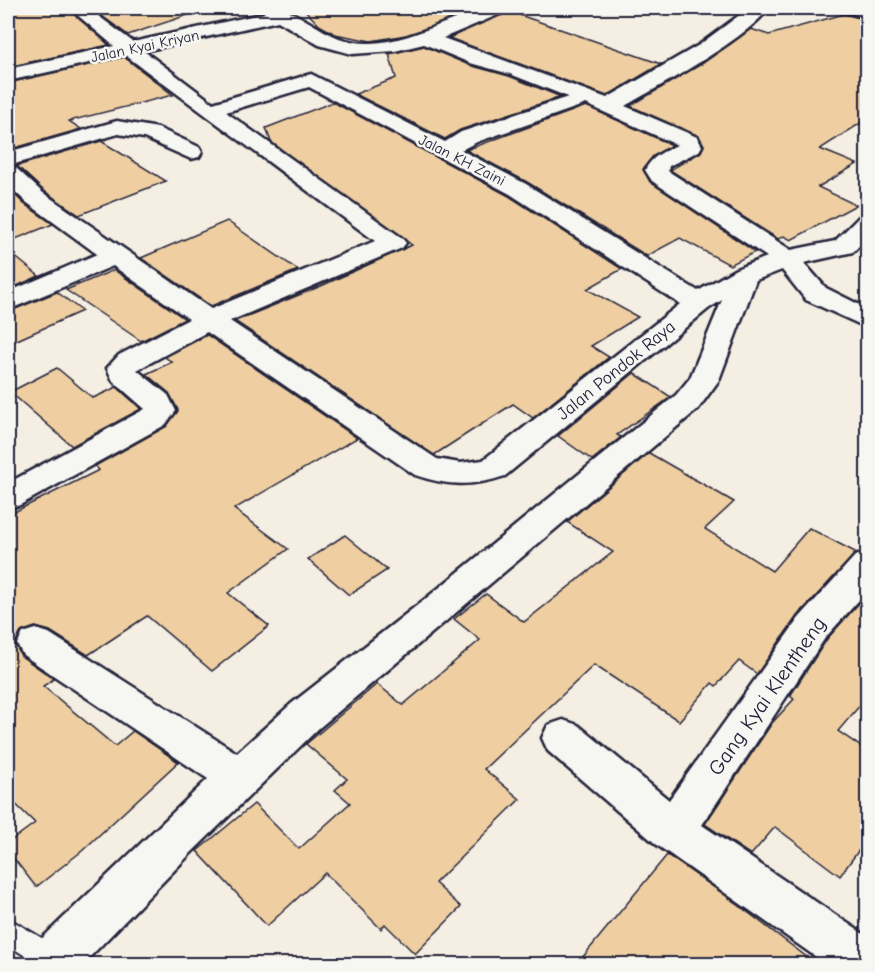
<svg xmlns="http://www.w3.org/2000/svg" width="875" height="972" font-family="'Comic Neue',sans-serif">
<style>
.building{fill:#efcfa1;stroke:#22223b;stroke-width:1.5}
.lines{fill:none;stroke-linecap:round;stroke-linejoin:round}
.service-casing{stroke:#22223b;stroke-width:4}
.minor-casing{stroke:#22223b;stroke-width:5}
.service{fill:#f6f6f2;fill-rule:evenodd}
.minor{fill:#f6f6f2;fill-rule:evenodd}
.labels{text-anchor:middle;stroke-width:5;stroke-linejoin:round;paint-order:stroke}
.far-street-label{font-size:15px;fill:#22223b;stroke:#f6f6f2}
.street-label{font-size:18px;fill:#22223b;stroke:#f6f6f2}
.near-street-label{font-size:21px;fill:#22223b;stroke:#f6f6f2}
</style>
<rect width="100%" height="100%" fill="#f5eee2"/>
<filter id="ink" filterUnits="userSpaceOnUse"><feTurbulence type="fractalNoise" baseFrequency=".0167" numOctaves="2"/><feDisplacementMap in="SourceGraphic" scale="12" xChannelSelector="R" yChannelSelector="G"/><feConvolveMatrix kernelMatrix="1 2 1 2 8 2 1 2 1" color-interpolation-filters="sRGB"/></filter>
<g filter="url(#ink)">
<g class="building">
<path d="M8,8H67L109,45L8,67Z"/>
<path d="M91,8H190L191,14L128,35Z"/>
<path d="M303,8H489L406,35L371,41L335,34L319,25Z"/>
<path d="M508,11L661,64L607,96L449,38Z"/>
<path d="M844,14L867,20V119L820,149L857,164L818,187L856,205L791,240L784,236L778,239L670,170L701,152L704,145L699,136L630,106L703,63L751,29L769,35Z"/>
<path d="M424,46L469,65L509,76L561,97L460,130L445,139L355,94L396,78L389,54Z"/>
<path d="M124,57L173,95L69,121L81,129L8,150V83Z"/>
<path d="M333,102L509,196L622,269L587,289L638,317L591,346L609,357L533,418L513,404L434,455L235,321L321,286L412,245L271,142L266,128Z"/>
<path d="M586,106L672,145L653,156L643,169L650,182L755,252L730,265L680,238L647,256L527,182L466,150Z"/>
<path d="M101,141L166,181L79,215L43,190L17,166Z"/>
<path d="M8,188L24,204L53,224L8,242Z"/>
<path d="M227,221L298,270L211,306L141,258Z"/>
<path d="M8,251L39,276L8,290Z"/>
<path d="M114,270L185,319L141,341L66,290Z"/>
<path d="M57,292L82,311L8,344V312Z"/>
<path d="M207,335L357,438L234,509L288,549L228,593L269,626L212,671L147,616L88,655L50,631L35,627L21,632L15,643L21,656L54,679L43,686L115,746L133,731L178,762L82,851L36,887L8,851V843L35,823L8,797V515L99,470L95,466L167,426L178,410L169,393L146,374L172,362L165,357Z"/>
<path d="M57,368L93,398L117,387L141,409L72,446L10,392Z"/>
<path d="M634,373L671,397L617,435L621,437L592,460L558,436Z"/>
<path d="M649,453L734,502L705,529L772,571L809,528L857,553L797,616L757,674L739,661L716,686L712,683L679,721L594,665L484,769L520,799L435,883L461,907L415,954L385,924L381,929L325,873L267,926L197,851L254,804L299,849L350,803L335,790L347,779L306,744L377,684L403,705L480,640L454,619L486,594L524,622L613,552L567,522Z"/>
<path d="M345,535L387,570L349,595L308,559Z"/>
<path d="M867,594V697L838,731L867,751V839L840,876L775,827L751,855L705,824L772,723L794,699L790,696L827,639Z"/>
<path d="M667,855L725,895L816,964H577Z"/>
</g>
<g class="lines">
<g class="service-casing">
<path id="service" d="M8,918L62,950L66,959L64,964H38L8,945Z"/>
</g>
<g class="minor-casing">
<g id="minor">
<path d="M69,8H88L133,42L265,13L260,8C267,8 277,6 283,9C317,22 331,44 371,43C420,41 460,8 508,8L505,12L443,38L607,98L699,45L749,8H768C753,35 655,89 625,106L697,137L702,146L699,151L669,166L668,171L791,250L835,241L859,217L868,215V237L853,252L804,263L826,288L868,309V328L806,300L782,270L756,280L719,380L698,409L319,728L191,853L83,964H26L33,947L208,779L23,655L17,644L23,633L36,629L49,633L237,753L291,704L429,596L676,395L690,378L722,300L708,309L505,476C472,487 447,486 415,475L207,332L137,370L168,395L176,411L165,425L20,505L8,509V483L145,409L113,381L107,368L119,355L189,319L113,266L8,310V292L97,254L26,202L8,185V166L16,168L42,192L211,309L375,241L125,55L8,81V69L114,46ZM278,21L319,45L352,54L395,51L424,44L470,63L510,74L568,97L461,132L445,142L311,74L213,103L144,51ZM309,87L510,194L680,304L483,460L460,463L437,459L230,321L402,248L406,243L402,238L226,112ZM586,104L677,145C663,152 652,156 645,170L652,181L767,257L736,269L698,291L526,184L461,150L477,142Z"/>
<path d="M842,8H868V18L845,12Z"/>
<path d="M117,121L158,128L199,147L202,152L199,157L191,159L144,138L118,134L8,166V152Z"/>
<path d="M868,552V590L825,638L702,825L868,937V964H826L657,845L548,751L542,738L548,725L563,720L578,725L669,800L799,618L855,556Z"/>
</g>
</g>
<use href="#service" class="service"/>
<use href="#minor" class="minor"/>
</g>
</g>
<g class="labels">
<g class="far-street-label">
<text transform="translate(145 46) rotate(-12)" y="5">Jalan Kyai Kriyan</text>
<text transform="translate(462 160) rotate(27)" y="5">Jalan KH Zaini</text>
</g>
<g class="street-label">
<text transform="translate(616 370) rotate(-39)" y="6">Jalan Pondok Raya</text>
</g>
<g class="near-street-label">
<text transform="translate(767 696) rotate(-55)" y="7">Gang Kyai Klentheng</text>
</g>
</g>
<rect width="875" height="972" fill="none" stroke="#f6f6f2" stroke-width="30"/>
<rect x="15" y="15" width="845" height="942" fill="none" stroke="#22223b" stroke-width="2" filter="url(#ink)"/>
</svg>
